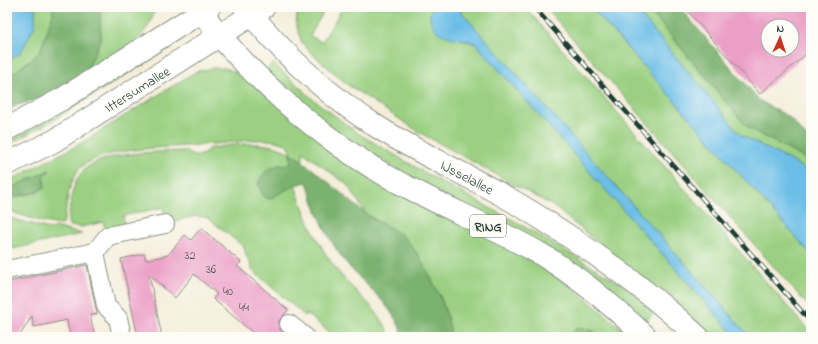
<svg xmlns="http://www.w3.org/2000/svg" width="818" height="344" font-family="'Indie Flower',sans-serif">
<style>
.green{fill:#9bd082;stroke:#5d865b}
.forest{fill:#7cb270;stroke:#4e7852}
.water{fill:#6bbee7;stroke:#457e8e}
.building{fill:#eb9ec6;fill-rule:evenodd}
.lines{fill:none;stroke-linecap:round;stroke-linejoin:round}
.street-casing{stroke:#8a9586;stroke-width:20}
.secondary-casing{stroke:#8a9586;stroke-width:24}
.primary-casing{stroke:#8a9586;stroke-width:24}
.street{stroke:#fff;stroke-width:18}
.secondary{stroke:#fff;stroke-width:22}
.primary{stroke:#fff;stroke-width:22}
.rail-casing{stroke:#1f3d34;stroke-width:4.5}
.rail{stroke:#fdfcf7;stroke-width:3;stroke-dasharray:9;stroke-linecap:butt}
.labels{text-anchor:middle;stroke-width:3;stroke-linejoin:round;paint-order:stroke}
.number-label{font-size:12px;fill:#525558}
.shield{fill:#fdfcf7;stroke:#62766e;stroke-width:1}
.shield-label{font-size:13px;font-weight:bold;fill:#1f3d34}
.street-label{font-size:14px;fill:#1f3d34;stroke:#fdfcf7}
</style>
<rect width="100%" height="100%" fill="#fdfcf7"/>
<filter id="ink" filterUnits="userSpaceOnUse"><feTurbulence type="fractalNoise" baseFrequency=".025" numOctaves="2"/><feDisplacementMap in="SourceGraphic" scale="8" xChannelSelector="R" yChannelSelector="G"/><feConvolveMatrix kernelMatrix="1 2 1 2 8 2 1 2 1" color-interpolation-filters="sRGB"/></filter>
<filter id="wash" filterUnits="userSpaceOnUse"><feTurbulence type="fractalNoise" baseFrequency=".012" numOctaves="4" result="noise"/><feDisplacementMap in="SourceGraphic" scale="16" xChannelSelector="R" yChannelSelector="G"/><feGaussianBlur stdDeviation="0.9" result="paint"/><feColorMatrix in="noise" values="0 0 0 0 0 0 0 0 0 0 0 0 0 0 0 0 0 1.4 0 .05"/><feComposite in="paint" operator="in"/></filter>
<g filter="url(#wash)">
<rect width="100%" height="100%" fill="#f4edd9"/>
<g class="green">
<path d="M7,7H12V21L7,29Z"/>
<path d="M35,7H53V14L40,52L7,78V61L21,52L35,25Z"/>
<path d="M100,7H155C150,42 112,57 85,74L101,39Z"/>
<path d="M298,7H326L310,36L322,42L343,7H433L432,9L466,41L476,44L736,337H710L691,319L553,206L419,132L348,85L309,51L301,41L296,23Z"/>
<path d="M456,7H525L811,333V337H750Z"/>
<path d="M545,7H591L811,254V309Z"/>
<path d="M634,7H647L747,127L811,162V174L797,164L741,135Z"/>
<path d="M167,42L170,47L52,121L7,145V138Z"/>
<path d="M273,63L314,100L359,134L441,182L511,219L627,287L655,311L644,323L339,133L265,71Z"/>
<path d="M213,68H225L238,73L489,237L544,268L572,287L632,337H601L593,331L582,328L571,334L569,337H450L448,319L441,298L419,256L403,236L366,214L348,185L303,152V161L290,153L291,164L277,165L258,183L263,196L269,199L295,185C305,216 317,244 337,270C354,293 381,309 390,337H335L307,314L305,316L252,270C250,261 245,256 244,247L208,218L196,216L167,223L163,207L123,216L125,227L106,232L103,222L81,227L70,226L68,223C70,206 71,186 81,173C98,151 160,152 186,151C194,158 201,158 208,149C233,144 268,139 290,153L289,145C276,140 265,139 251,140C234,142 217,144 199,145C171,148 102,147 81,167C68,181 67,203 64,221L61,225L43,222L8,211L7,201L12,198L39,192L44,177L49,170L7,190V182L78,145L195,72Z"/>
<path d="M7,217L52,230L54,227L82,234L7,250Z"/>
</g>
<g class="forest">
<path d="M53,7H100L101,39L85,74L49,96L17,105L7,111V78L40,52L53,14Z"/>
<path d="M647,7H679L760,101L789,117L811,142V162L747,127Z"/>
<path d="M290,153C318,171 341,194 366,214C377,223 393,227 403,236C419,250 454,317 450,337H403C394,304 364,286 344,260C326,237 316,210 307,182L295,185L269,199L263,196L258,183C264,168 276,165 291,164Z"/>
<path d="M50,170L44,177L45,187C34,196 18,192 7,201V190Z"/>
<path d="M582,328L593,331L601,337H569L576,329Z"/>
</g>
<g class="water">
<path d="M12,7H35V25L21,52L7,61V29L12,21Z"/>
<path d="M433,7H457L750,337H736L476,44C461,35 439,42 431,22C429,17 430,12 433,7Z"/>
<path d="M591,7H634L741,135L797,164L811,174V254Z"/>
</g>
<g id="blocks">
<g class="building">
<path d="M684,7H811V50L760,94ZM768,26H792V50H768Z"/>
<path d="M201,228L241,262L237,266L288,310L278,322L279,328L288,337H258L213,299L217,294L194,274L175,298L149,274L162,337H138L121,259L144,254L146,260L168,255L185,235L191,240Z"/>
<path d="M87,265L97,314L90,315L95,337H70L67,320L34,327L32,316L19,337L7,330V282Z"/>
</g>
</g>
</g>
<g filter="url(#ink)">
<use href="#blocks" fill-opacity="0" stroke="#8a9586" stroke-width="1"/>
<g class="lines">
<g class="street-casing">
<g id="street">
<path d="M95,252L106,306L118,318L122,337"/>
<path d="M95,252L108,236L165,224"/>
<path d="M7,270L95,252"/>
<path d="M289,324L305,337"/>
</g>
</g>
<g class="secondary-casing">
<g id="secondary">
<path d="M7,129L62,99L209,7"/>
<path d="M7,164L54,141L264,7"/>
</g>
</g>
<g class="primary-casing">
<g id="primary">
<path d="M198,7C206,16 212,27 220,36C264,87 317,133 375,169C428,201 486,223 539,253C578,276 613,306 646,337"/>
<path d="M245,7C283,54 328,96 379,128C426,157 476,179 523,207C585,245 645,287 698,337"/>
</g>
</g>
<use href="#street" class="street"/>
<use href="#secondary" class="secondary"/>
<use href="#primary" class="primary"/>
<g class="rail-casing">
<path id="rail" d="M534,7L811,322"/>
</g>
<use href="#rail" class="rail"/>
</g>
</g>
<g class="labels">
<g class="number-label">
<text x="190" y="259">32</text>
<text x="211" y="273">36</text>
<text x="228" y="295">40</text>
<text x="244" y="311">44</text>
</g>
<rect class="shield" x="470" y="215" width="36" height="22" rx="3"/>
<g class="shield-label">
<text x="488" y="231">RING</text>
</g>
<g class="street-label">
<text transform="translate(137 89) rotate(-32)" y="5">Ittersumallee</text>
<text transform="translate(467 177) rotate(28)" y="5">IJsselallee</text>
</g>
</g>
<rect width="818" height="344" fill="none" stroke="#fdfcf7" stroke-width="24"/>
<g transform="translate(780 38) rotate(3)"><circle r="19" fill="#fdfcf7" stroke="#a4b0a9"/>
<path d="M0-3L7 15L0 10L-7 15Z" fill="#c8321e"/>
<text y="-6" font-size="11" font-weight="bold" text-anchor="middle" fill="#1f3d34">N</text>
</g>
</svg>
